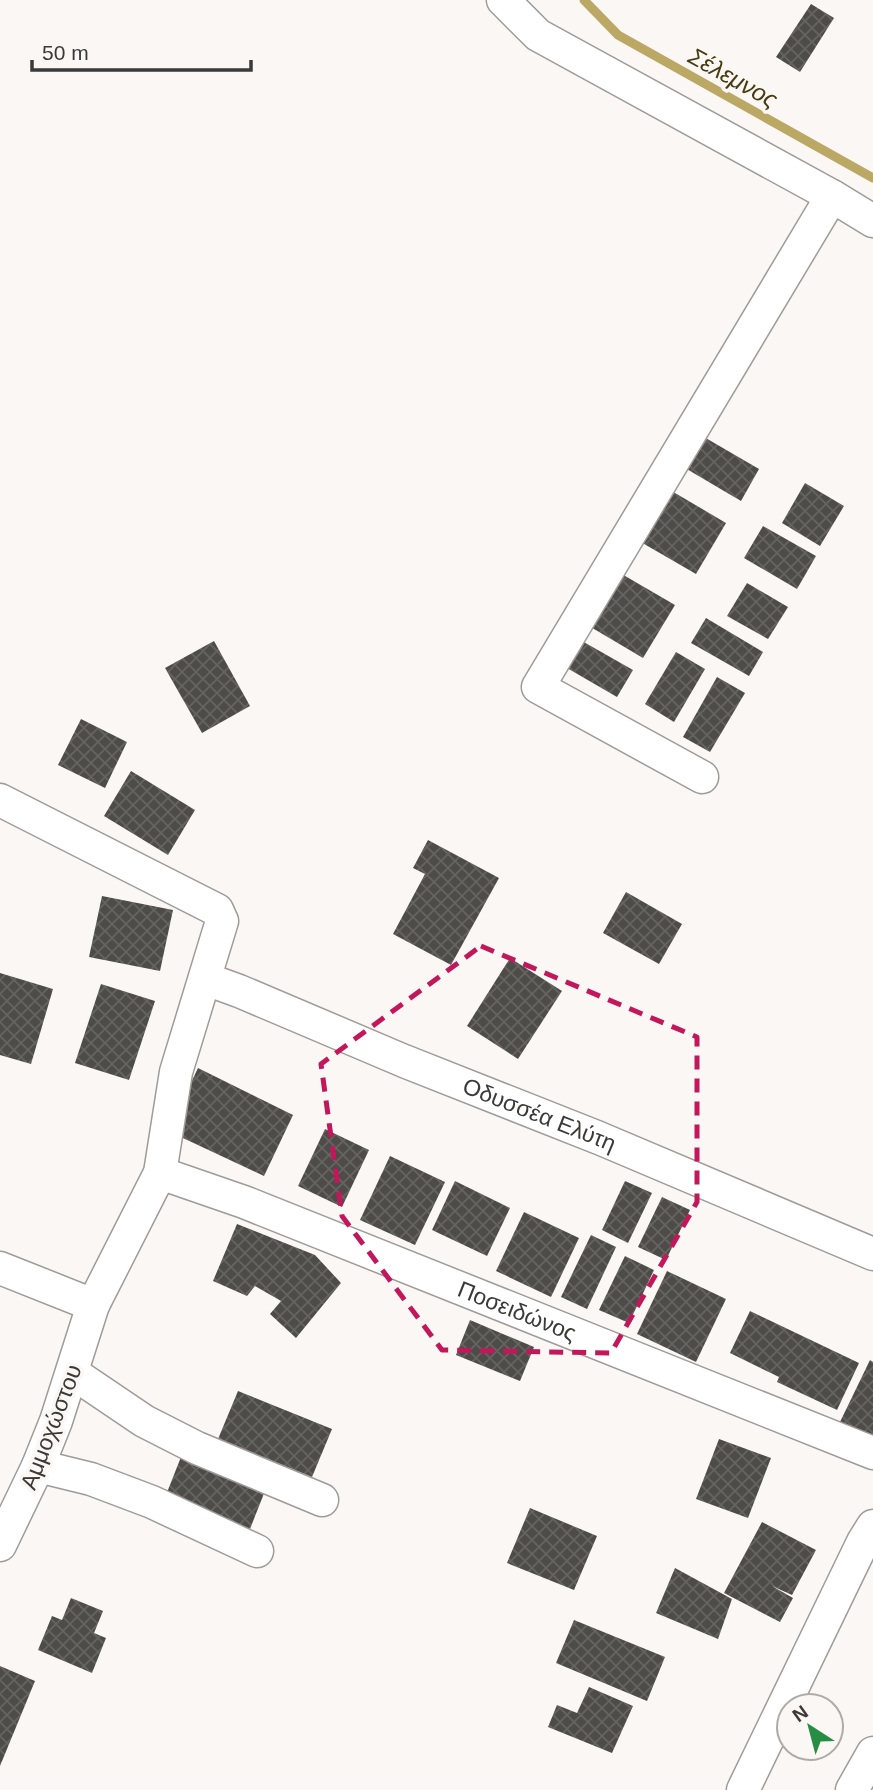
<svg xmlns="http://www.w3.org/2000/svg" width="873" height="1790" font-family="Arial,sans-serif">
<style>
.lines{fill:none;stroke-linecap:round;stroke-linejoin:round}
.stream{stroke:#baa864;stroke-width:9}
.building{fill:url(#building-cross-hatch)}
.minor-casing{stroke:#9f9b98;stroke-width:35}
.minor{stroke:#fff;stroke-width:32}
.marked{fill:none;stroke:#c2185b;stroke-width:5;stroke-dasharray:14 9;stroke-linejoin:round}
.labels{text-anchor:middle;stroke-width:7;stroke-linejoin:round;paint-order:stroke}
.street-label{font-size:23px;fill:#3b3a39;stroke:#fbf7f4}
.water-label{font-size:24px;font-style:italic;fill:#463b11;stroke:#fbf7f4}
</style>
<defs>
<pattern id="building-cross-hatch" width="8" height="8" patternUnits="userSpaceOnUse" patternTransform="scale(1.75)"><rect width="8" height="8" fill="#4e4c48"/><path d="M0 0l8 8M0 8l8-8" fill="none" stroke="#666461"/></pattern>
</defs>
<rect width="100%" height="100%" fill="#fbf7f4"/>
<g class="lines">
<path class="stream" d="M584,0L618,35L873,178"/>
</g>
<g class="building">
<path d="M811,4L834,18L800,72L776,57Z"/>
<path d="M704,437L759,469L741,501L685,468Z"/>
<path d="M805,483L844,506L820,546L782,523Z"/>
<path d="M670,490L726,523L696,574L639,541Z"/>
<path d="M763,526L816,556L797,589L744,558Z"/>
<path d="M620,573L675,605L643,658L589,626Z"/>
<path d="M747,583L788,607L768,639L727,616Z"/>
<path d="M706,618L763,652L749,676L691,643Z"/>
<path d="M214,641L250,706L202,733L165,668Z"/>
<path d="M582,641L633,670L617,697L567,668Z"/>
<path d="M676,652L705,669L674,722L645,704Z"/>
<path d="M717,677L745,693L710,752L683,737Z"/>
<path d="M81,719L127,742L105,788L58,765Z"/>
<path d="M131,771L195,810L168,855L104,816Z"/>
<path d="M428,840L499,878L451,965L393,934L425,874L413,868Z"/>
<path d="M626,892L682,924L659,964L603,933Z"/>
<path d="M102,896L173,910L160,971L89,957Z"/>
<path d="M510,958L562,991L518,1059L467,1026Z"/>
<path d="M0,973L53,989L31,1064L0,1055Z"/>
<path d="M101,984L155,1001L129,1080L75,1063Z"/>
<path d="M198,1068L293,1115L264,1176L168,1131Z"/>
<path d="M325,1129L369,1150L342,1207L298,1186Z"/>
<path d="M390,1156L445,1182L415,1245L360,1220Z"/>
<path d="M455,1181L510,1208L487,1256L432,1230Z"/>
<path d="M625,1181L652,1193L628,1243L602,1230Z"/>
<path d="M662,1197L690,1210L666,1260L638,1247Z"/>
<path d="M524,1212L579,1238L551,1297L496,1271Z"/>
<path d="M237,1224L315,1255L341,1283L296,1338L270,1314L281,1301L255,1286L247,1296L213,1281Z"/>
<path d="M591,1235L616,1247L587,1309L561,1297Z"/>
<path d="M625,1256L654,1270L629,1323L599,1310Z"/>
<path d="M667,1271L726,1299L696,1362L637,1334Z"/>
<path d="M750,1311L859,1363L837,1410L777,1382L779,1377L730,1353Z"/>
<path d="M470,1320L534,1347L520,1381L456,1355Z"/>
<path d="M870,1360L873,1362V1440L839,1424Z"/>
<path d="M238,1391L332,1429L312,1477L218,1439Z"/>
<path d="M719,1439L771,1458L748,1518L696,1499Z"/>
<path d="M181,1457L265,1491L248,1534L164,1500Z"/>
<path d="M530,1508L597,1536L574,1590L507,1563Z"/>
<path d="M762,1522L816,1550L792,1595L772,1586L793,1598L780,1622L724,1593Z"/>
<path d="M675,1568L732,1599L718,1639L656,1613Z"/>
<path d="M71,1598L103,1611L94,1633L106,1638L92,1673L38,1650L52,1616L62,1620Z"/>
<path d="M574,1620L665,1657L647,1701L556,1663Z"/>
<path d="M0,1666L35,1681L0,1766Z"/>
<path d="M589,1687L633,1706L612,1753L548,1727L557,1705L577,1713Z"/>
</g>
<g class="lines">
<g class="minor-casing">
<g id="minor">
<path d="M503,0L538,35L832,196L873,221"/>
<path d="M702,777L538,687L832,196"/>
<path d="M0,800L217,910L222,921L176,1072L160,1173L93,1305L56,1421L38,1466L0,1545"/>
<path id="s1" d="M206,979L239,991L404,1061L599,1138L873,1254"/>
<path id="s2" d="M160,1173L244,1202L873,1453"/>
<path d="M0,1268L93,1305"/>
<path d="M73,1373L144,1421L197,1448L322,1500"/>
<path d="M38,1466L91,1479L152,1502L257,1551"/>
<path d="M743,1790L863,1542L873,1526"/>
<path d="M852,1790L873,1753"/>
</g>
</g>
<use href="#minor" class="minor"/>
</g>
<path class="marked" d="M481,946L697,1037V1202L611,1353L442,1350L342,1216L321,1064Z"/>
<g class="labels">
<g class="street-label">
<text dy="8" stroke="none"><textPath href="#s1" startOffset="360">Οδυσσέα Ελύτη</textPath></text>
<text dy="8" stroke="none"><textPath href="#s2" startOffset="383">Ποσειδώνος</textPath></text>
<text transform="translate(51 1427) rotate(-69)" y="8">Αμμοχώστου</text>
</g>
<g class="water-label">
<text transform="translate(733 78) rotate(29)" y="8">Σέλεμνος</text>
</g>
</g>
<g transform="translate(810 1727) rotate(324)"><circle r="33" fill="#fbf7f4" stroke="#aeaba9" stroke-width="2"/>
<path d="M0-5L12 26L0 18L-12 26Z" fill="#268e44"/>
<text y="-10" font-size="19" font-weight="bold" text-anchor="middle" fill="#3b3a39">N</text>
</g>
<path d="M32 60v10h219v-10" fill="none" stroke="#3b3a39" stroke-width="3.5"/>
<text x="42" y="60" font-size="21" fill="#3b3a39" stroke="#fbf7f4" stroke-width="5" paint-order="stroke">50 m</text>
</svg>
